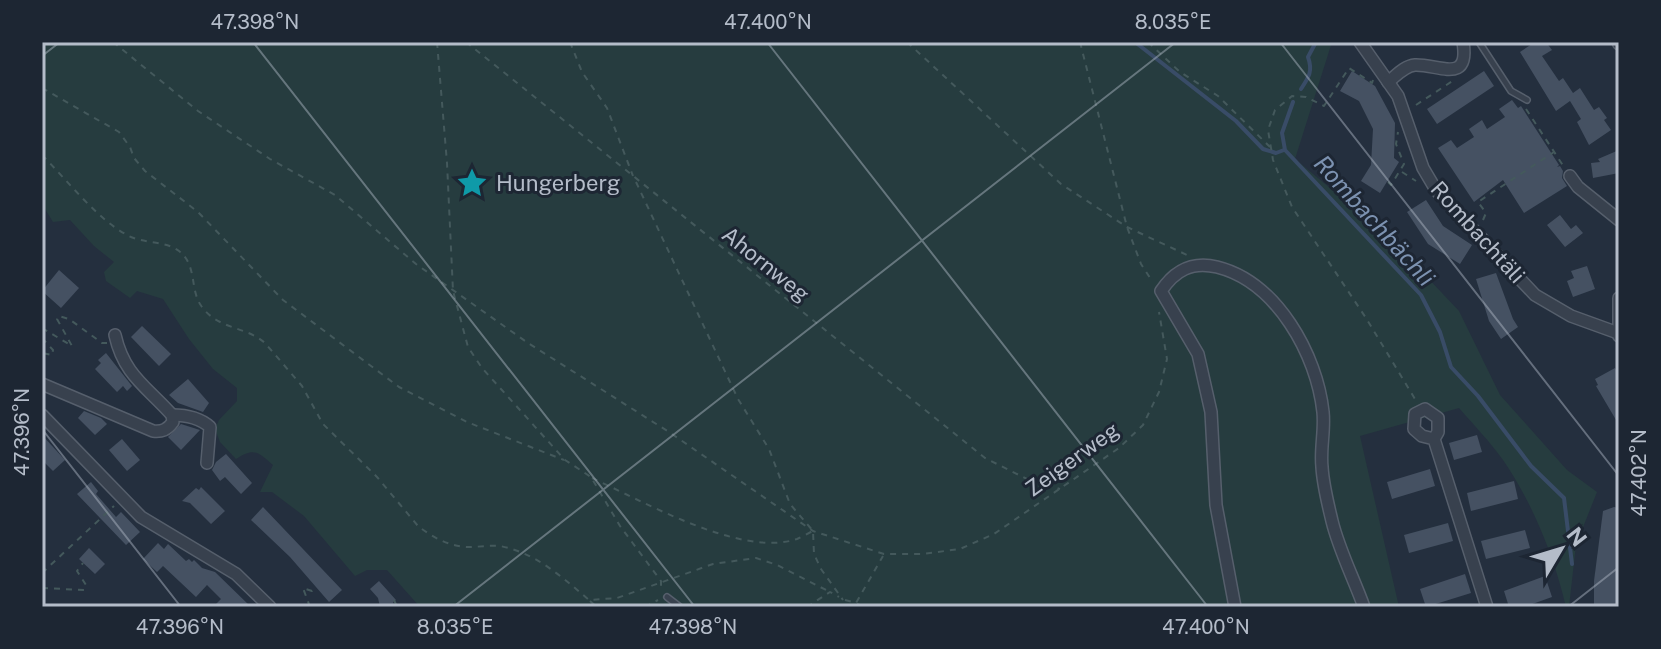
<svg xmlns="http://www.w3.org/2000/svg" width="1661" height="649" font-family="'Public Sans',sans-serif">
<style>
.green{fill:#263c3f}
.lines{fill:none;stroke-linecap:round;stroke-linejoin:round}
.stream{stroke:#394c67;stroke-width:4}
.building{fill:#455162}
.service-casing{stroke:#565f6c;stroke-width:8}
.minor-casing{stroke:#565f6c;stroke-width:14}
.path{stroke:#44595c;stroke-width:2;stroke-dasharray:6 6;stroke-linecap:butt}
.service{stroke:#38414e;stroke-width:5}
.minor{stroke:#38414e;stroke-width:11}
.ticks{fill:none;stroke:#b4bcc9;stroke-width:2;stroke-opacity:0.45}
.labels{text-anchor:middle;stroke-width:6;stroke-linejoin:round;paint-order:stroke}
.poi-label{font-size:22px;fill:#b4bcc9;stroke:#1d2633;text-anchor:start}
.street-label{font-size:22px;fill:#b4bcc9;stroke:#1d2633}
.water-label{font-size:24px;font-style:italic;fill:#7c92b1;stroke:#1d2633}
.neatline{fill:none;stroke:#b4bcc9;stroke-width:3}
.ticks-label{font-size:20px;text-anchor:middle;fill:#b4bcc9}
</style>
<rect width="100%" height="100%" fill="#242f3e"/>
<path class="green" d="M42,42H1332L1295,159L1389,237L1459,311L1500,395L1567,470L1597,492L1576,545L1569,607H1566C1554,556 1533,504 1503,460C1490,442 1474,425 1459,408L1360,436L1399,607H420L387,570H367L355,576L304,516L272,492H260L273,465C258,452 254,447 236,459L220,442L215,429L219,420L237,401V388L213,369L189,339L163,299L137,291L130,298L106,281L104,272L114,262L94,246L70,220L53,222L42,204Z"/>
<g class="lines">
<g class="stream">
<path d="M1135,42L1236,121L1263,149L1276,153L1284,150"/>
<path d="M1301,89C1309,77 1313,71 1308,57L1316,42"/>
<path d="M1293,102L1282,133L1285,150L1421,295L1440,332L1451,367L1478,396L1531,466L1564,498L1572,564"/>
</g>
</g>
<g class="building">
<path d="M1535,42H1546L1552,50L1542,56L1559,81L1563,78L1573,93L1580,88L1594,110L1599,107L1607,118L1604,120L1611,130L1589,145L1577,122L1581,119L1570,101L1556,111L1520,52Z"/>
<path d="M1352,71L1375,86L1395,123L1394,158L1399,162L1380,193L1361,181L1371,165L1373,129L1359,101L1340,91Z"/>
<path d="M1484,71L1494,86L1437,124L1427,109Z"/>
<path d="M1512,100L1518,108L1521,106L1559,165L1557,167L1560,166L1563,171L1562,178L1567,186L1524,213L1503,180L1474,202L1438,148L1451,140L1457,148L1474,137L1469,129L1482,120L1487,129L1505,117L1499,109Z"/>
<path d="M1619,150V173L1593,178L1591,163L1600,162L1598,159Z"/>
<path d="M1426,200L1443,226L1472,245L1460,264L1428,244L1407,212Z"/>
<path d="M1560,215L1571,229L1576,225L1583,233L1565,247L1547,225Z"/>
<path d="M1587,266L1595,289L1573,297L1567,281L1574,278L1571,271Z"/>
<path d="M59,270L79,288L61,308L42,291Z"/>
<path d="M1496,273L1513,319L1518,327L1501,339L1489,321L1476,279Z"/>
<path d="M142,326L171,354L159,366L131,337Z"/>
<path d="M106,353L132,386L127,391L123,386L117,392L95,369L101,363L98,360Z"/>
<path d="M1615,368L1619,375V425L1596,386L1598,385L1595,379Z"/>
<path d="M188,379L209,403L203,412L178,403L169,395Z"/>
<path d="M84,411L101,418L107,424L95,435L78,418Z"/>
<path d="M181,424L200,430L181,450L168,437Z"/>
<path d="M42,435L65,460L53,471L42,460Z"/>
<path d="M1477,435L1482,452L1454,460L1449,443Z"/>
<path d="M122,439L140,460L127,471L109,450Z"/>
<path d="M226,454L252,483L241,494L225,477L220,481L212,470L216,462Z"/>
<path d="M1430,469L1435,486L1392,499L1387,482Z"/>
<path d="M1514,481L1518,499L1471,511L1467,493Z"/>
<path d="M91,482L98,491L96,494L116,517L121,512L140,532L126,545L77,494Z"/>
<path d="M201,487L225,511L211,524L190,503L182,501L196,488L199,490Z"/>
<path d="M263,507L342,590L329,602L290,557L251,520Z"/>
<path d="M1614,507L1619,508L1617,602L1616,607H1594V581L1603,511Z"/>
<path d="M1448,523L1453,541L1409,553L1404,535Z"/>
<path d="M1525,530L1530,548L1486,559L1481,541Z"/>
<path d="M158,543L164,549L168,544L186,561L189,559L192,562L194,560L202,568L215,572L251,607H213L221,599L207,585L196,597L163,566L157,572L143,559Z"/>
<path d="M89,548L105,564L95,574L79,559Z"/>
<path d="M1465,574L1471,593L1426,607L1420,589Z"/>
<path d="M1545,576L1552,597L1524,607H1509L1504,591Z"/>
<path d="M379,581L396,600L393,602L395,607H380L378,598L370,589Z"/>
</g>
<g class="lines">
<g class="service-casing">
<g id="service">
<path d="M1479,42L1511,91L1527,100"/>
<path d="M667,597L680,607"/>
</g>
</g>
<g class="minor-casing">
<g id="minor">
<path d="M1360,42L1398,96L1423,168L1436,190L1535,295L1571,316L1618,333"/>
<path d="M1618,42L1619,44"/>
<path d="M1388,82C1396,76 1404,66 1415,65C1438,64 1470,85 1463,42"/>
<path d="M1570,176L1578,187L1619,220"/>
<path d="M1619,298V336"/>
<path d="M42,384L153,431C162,432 167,430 173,422L172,415C146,386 124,375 115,335"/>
<path d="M42,415L141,517L236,574L270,607"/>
<path d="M172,415C186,415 199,417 210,427L207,463"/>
<path d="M1434,439L1422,436L1414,429L1415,414L1425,409L1438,418V432L1434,439L1487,607"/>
<path d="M1235,607L1216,505L1211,412L1198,354L1161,291C1175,270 1192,261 1217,267C1277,282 1317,355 1323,412C1325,430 1320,449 1322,467C1323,485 1328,504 1332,521C1339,550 1354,579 1364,607"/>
</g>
</g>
<g class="path">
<path d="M113,42L198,111L270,159L335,195L416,264L528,343L669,432L813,531L884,554H922L960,549L994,534L1119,448L1143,425L1159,392L1167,359L1159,312"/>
<path d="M437,42L447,163L453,291L468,347L482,368L565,460L591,477L620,526L661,581V589"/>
<path d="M466,42L985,458L1027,479L1060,489"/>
<path d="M570,42L582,72L607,108L633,176"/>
<path d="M907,42L1061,184L1127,227L1187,255"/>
<path d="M1080,42L1127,227L1141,264L1152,281"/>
<path d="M1148,42L1180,72L1218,96L1270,147"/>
<path d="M1373,80L1372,83L1349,68L1324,106L1306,97L1292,96L1275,110L1268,130L1273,160L1292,207L1366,318L1415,399"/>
<path d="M42,88L119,132L130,147L134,158L145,171L198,212L283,300L399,387L467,422L564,460"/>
<path d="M1416,105L1454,80"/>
<path d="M1526,109L1564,167"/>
<path d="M42,155C67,180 96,218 127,235C143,244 164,240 179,251C198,266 189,290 202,307C219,330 246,326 265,343L302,386L323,424L377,477L418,526C432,537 450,547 469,547C479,547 490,545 500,546C536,553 562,577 589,600L617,598L713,564L756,558L777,565L830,592"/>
<path d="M1402,172L1416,181"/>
<path d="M636,182L738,399L769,449L790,504L813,531L814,554L821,569L843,600"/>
<path d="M1388,182L1391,185L1404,164L1396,144L1398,132"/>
<path d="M1483,220L1486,213L1478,202L1554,152"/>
<path d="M42,328L72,346L57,319L59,316L69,319L102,343H107"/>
<path d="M42,338L53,350L52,355L42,353"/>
<path d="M592,478C643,501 741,558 797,539C802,537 808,533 813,531"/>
<path d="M42,573L114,506"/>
<path d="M42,588L84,590L86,585L77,571L83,563"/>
<path d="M394,600L397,607"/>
<path d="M845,600L856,603L883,556"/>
<path d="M590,601L597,607"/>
<path d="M857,604L867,607"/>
<path d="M42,606L44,607"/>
<path d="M310,607L303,588L312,591L316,587"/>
<path d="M645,607L658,600"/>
<path d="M807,607L830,592L839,597"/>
</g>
<use href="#service" class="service"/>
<use href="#minor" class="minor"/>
</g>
<path class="ticks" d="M253,42L695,607M767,42L1208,607M1280,42L1619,476M42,56L60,42M42,429L181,607M453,607L1176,42M1568,607L1619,567"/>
<defs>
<g id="sight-bare" transform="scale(2.4)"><path d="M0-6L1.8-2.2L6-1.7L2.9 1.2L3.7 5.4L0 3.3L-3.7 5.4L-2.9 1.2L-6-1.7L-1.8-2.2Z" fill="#0f9aa8" stroke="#1d2633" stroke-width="2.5" paint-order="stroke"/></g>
</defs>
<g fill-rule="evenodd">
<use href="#sight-bare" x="472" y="183"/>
</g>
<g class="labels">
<g class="poi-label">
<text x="496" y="191">Hungerberg</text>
</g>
<g class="street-label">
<text transform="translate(1478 232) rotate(48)" y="8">Rombachtäli</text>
<text transform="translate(766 264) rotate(39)" y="8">Ahornweg</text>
<text transform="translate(1072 459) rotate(-36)" y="8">Zeigerweg</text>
</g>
<g class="water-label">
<text transform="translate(1374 221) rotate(48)" y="8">Rombachbächli</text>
</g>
</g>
<rect width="1661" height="649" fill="none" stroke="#1d2633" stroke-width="88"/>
<g transform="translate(1561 549) rotate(52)" stroke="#1d2633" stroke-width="6" paint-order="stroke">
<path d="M0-6L14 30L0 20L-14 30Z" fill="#b4bcc9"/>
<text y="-12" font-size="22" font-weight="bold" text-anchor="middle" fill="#b4bcc9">N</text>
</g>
<rect x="44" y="44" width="1573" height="561" class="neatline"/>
<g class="ticks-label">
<text x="255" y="29">47.398°N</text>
<text x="768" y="29">47.400°N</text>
<text x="1173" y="29">8.035°E</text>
<text transform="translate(22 432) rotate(-90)" y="7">47.396°N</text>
<text transform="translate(1639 473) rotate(-90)" y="7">47.402°N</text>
<text x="180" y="634">47.396°N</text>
<text x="455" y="634">8.035°E</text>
<text x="693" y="634">47.398°N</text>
<text x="1206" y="634">47.400°N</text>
</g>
</svg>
